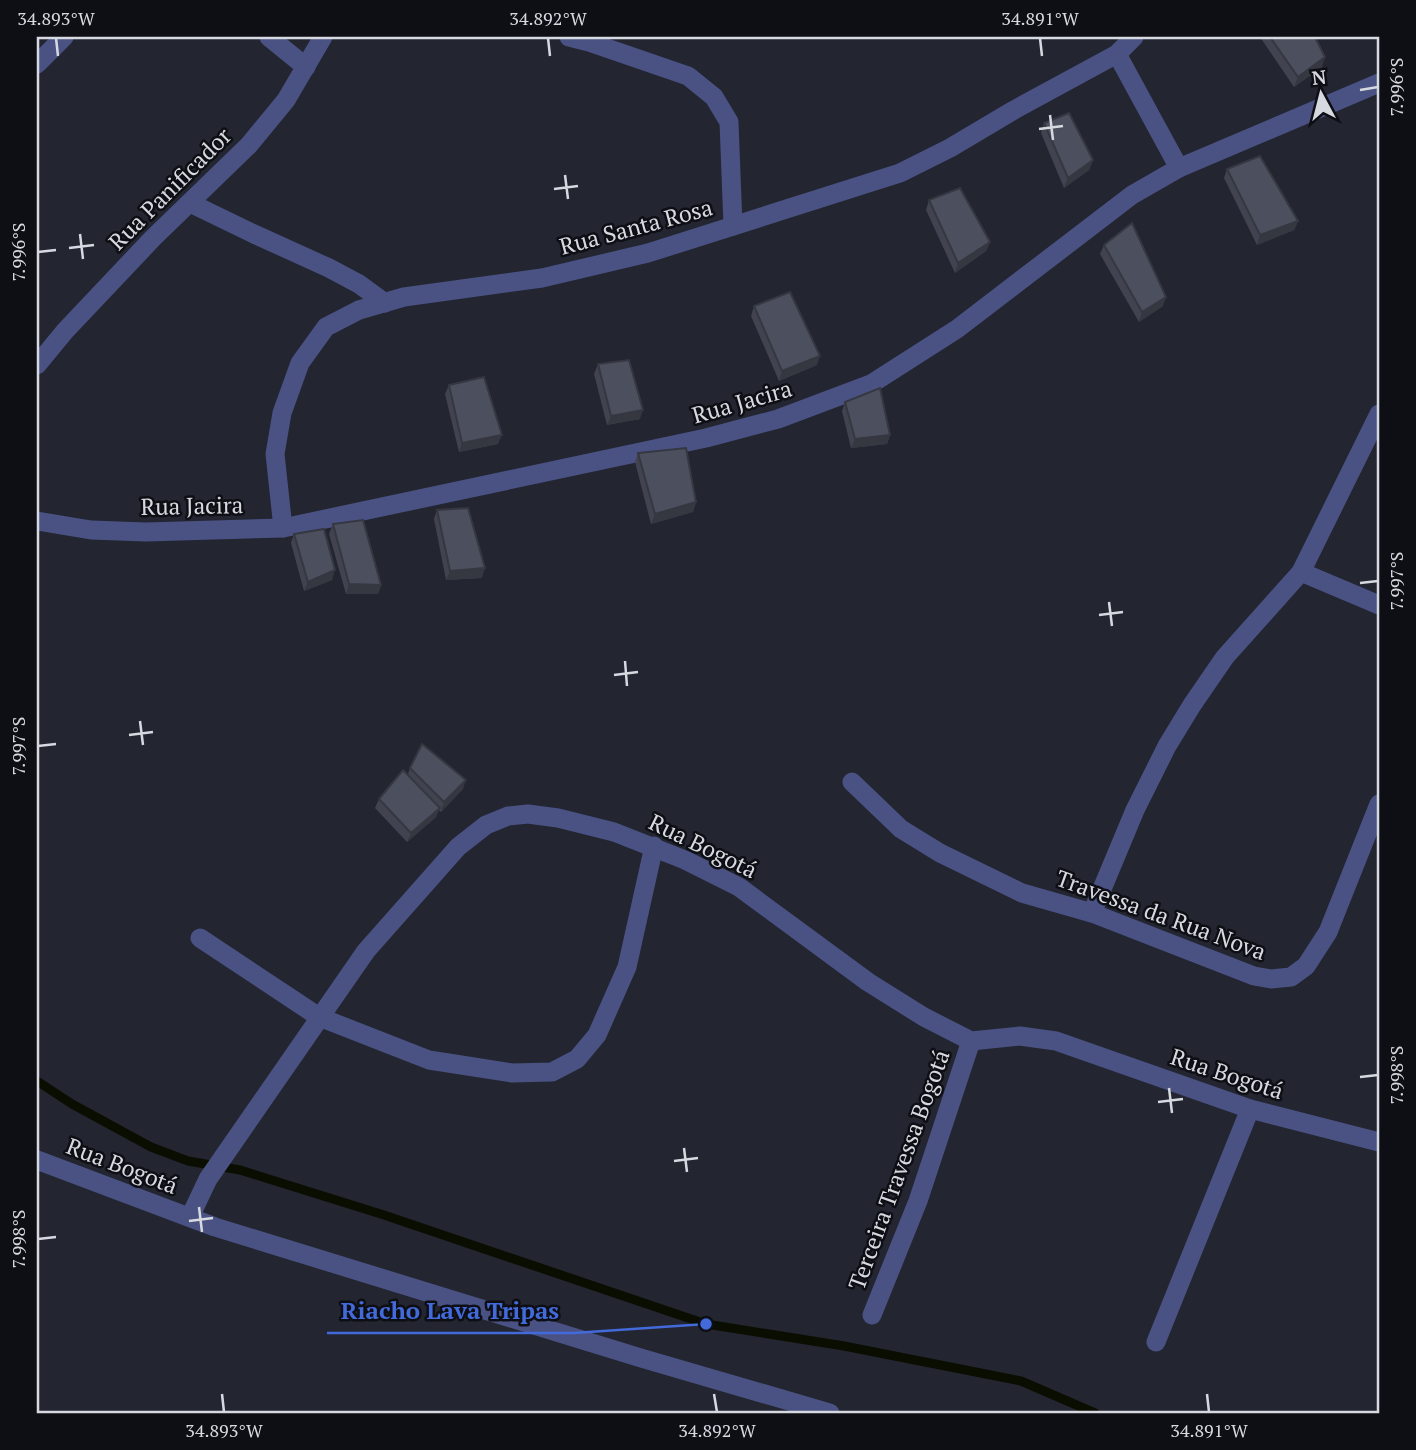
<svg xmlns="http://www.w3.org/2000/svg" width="1416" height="1450" font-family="'PT Serif',serif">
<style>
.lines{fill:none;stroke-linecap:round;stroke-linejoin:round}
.stream{stroke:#0a0e00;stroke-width:9}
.minor{stroke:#4a5283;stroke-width:19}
.wall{fill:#414450}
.shaded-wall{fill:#353741}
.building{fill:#4c4f5d;stroke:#353741;stroke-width:2}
.ticks{fill:none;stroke:#d7d9e1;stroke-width:2.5}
.labels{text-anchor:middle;stroke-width:5;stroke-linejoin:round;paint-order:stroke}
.street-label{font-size:23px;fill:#d7d9e1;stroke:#0e0f14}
.leader{fill:none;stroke:#426ada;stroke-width:2.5}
.callout-dot{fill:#426ada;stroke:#0e0f14;stroke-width:2.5}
.callout-label{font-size:24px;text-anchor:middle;font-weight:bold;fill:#426ada;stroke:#0e0f14;stroke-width:5;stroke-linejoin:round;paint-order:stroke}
.neatline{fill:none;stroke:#d7d9e1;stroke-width:2.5}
.ticks-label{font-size:18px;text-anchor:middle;fill:#d7d9e1}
</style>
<rect width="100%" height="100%" fill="#232531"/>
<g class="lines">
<path class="stream" d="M37,1081L72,1104L151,1147L188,1161L240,1170L384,1215L706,1324L844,1346L1021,1381L1095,1413"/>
<g class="minor">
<path d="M269,37L306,67"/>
<path d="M569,37L589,42L688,76L714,97L729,122L733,226"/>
<path d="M1117,54L1179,168"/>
<path d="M37,64L64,37"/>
<path d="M190,203L254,234L329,268L359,284L385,303"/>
<path d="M37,365L65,331L153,238L249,145L286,100L323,37"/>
<path d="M37,521L91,530L146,532L283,528L706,438L778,419L871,384L957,329L1132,195L1179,168L1379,83"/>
<path d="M283,528L275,454L282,413L300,363L326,327L359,310L404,297L542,278L648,253L900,173L950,148L1014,110L1117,54L1134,37"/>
<path d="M1301,572L1379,605"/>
<path d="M852,782L901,829L940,853L1022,893L1092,913L1254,976L1271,979L1291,977L1306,966L1328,932L1379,804"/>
<path d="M1092,913L1135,810L1167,746L1192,705L1225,657L1301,572L1379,414"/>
<path d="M200,938L319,1017L429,1060L512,1073L552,1072L577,1059L597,1035L627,967L654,846"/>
<path d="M37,1160L215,1227L641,1358L830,1413"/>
<path d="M190,1217L208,1179L366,951L458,847L486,825L508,816L528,814L558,818L614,832L685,860L739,887L868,982L924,1017L971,1041L1020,1036L1056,1041L1250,1109L1379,1142"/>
<path d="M872,1315L918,1201L971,1041"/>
<path d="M1156,1342L1250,1109"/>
</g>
</g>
<g class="wall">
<path d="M1260,37H1315L1322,67L1294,87Z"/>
<path d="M1044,123L1093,160L1089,170L1064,188L1041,133Z"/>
<path d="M1227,169L1298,221L1294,230L1257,245L1224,178Z"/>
<path d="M929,200L990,242L986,251L955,273L926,210Z"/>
<path d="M1104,245L1163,306L1139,322L1100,254Z"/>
<path d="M754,306L817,365L779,381L751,316Z"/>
<path d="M598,364L640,419L607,425L594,374Z"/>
<path d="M449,385L498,444L459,452L445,394Z"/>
<path d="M845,402L890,435L887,444L851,448L842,411Z"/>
<path d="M638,453L696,502L693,512L651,524L635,462Z"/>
<path d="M437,510L482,578L446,580L434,519Z"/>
<path d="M333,524L381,585L378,594H346L329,534Z"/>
<path d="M294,534L332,580L304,591L291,543Z"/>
<path d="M410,768L463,789L441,812L439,810L436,817L407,842L375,808L379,799L408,774Z"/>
</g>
<g class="shaded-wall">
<path d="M1325,57L1322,67L1294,87L1298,77Z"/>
<path d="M1093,160L1089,170L1064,188L1068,178Z"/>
<path d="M1298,221L1294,230L1257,245L1260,235Z"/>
<path d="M990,242L986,251L955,273L958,263Z"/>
<path d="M1166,297L1163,306L1139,322L1142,312Z"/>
<path d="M820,356L817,365L779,381L782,371Z"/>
<path d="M643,410L640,419L607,425L611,416Z"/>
<path d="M502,435L498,444L459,452L462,443Z"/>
<path d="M890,435L887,444L851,448L855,439Z"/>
<path d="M696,502L693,512L651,524L655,514Z"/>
<path d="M485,568L482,578L446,580L450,571Z"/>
<path d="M335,570L332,580L304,591L308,582Z"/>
<path d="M349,584L381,585L378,594H346Z"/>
<path d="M466,780L463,789L441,812L444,802Z"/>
<path d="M440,808L436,817L407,842L411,833Z"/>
</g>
<g class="building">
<path d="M1270,37H1315L1325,57L1298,77Z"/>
<path d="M1069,113L1093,160L1068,178L1044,123Z"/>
<path d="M1260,156L1298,221L1260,235L1227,169Z"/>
<path d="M960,188L990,242L958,263L929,200Z"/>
<path d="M1132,223L1166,297L1142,312L1104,245Z"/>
<path d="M790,292L820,356L782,371L754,306Z"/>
<path d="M629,360L643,410L611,416L598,364Z"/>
<path d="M484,377L502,435L462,443L449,385Z"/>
<path d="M880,388L890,435L855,439L845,402Z"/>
<path d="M686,448L696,502L655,514L638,453Z"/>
<path d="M468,508L485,568L450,571L437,510Z"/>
<path d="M363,520L381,585L349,584L333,524Z"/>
<path d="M324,529L335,570L308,582L294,534Z"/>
<path d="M422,744L466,780L444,802L410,768Z"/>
<path d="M403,770L440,808L411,833L379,799Z"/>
</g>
<path class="ticks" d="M56,38L58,56M548,38L550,56M1040,38L1042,56M1360,90L1378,87M1050,115L1053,140M1039,129L1063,126M565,175L568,199M554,189L578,186M80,234L83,259M69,248L94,245M38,252L56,250M1360,583L1378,581M1109,602L1112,626M1099,615L1123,612M625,661L627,686M614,675L638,672M140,721L143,745M129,735L153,732M38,746L56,744M1360,1077L1378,1075M1169,1088L1172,1113M1158,1102L1183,1099M684,1148L687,1172M674,1161L698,1158M199,1207L202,1232M189,1221L213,1218M38,1239L56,1237M222,1394L224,1412M714,1394L717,1412M1207,1394L1209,1412"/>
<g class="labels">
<g class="street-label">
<text transform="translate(170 189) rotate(-45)" y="8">Rua Panificador</text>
<text transform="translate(636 227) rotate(-15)" y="8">Rua Santa Rosa</text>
<text transform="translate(742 402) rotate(-16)" y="8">Rua Jacira</text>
<text transform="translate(192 506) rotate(-1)" y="8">Rua Jacira</text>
<text transform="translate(703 846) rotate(26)" y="8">Rua Bogotá</text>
<text transform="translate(1161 915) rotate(20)" y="8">Travessa da Rua Nova</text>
<text transform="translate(1227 1074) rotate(18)" y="8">Rua Bogotá</text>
<text transform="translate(122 1166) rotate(21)" y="8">Rua Bogotá</text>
<text transform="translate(899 1170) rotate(-70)" y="8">Terceira Travessa Bogotá</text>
</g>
</g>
<path class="leader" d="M706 1324L574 1333H327"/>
<circle class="callout-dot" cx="706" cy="1324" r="7"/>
<g class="callout-label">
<text x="450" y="1319">Riacho Lava Tripas</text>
</g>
<rect width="1416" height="1450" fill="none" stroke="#0e0f14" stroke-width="77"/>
<g transform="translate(1321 94) rotate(353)" stroke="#0e0f14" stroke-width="5" paint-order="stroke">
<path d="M0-5L12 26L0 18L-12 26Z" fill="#d7d9e1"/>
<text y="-10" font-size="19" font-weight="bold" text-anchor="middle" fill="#d7d9e1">N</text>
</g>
<rect x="38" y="38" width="1340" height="1374" class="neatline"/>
<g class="ticks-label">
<text x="56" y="25">34.893°W</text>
<text x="548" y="25">34.892°W</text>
<text x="1040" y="25">34.891°W</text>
<text transform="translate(1397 87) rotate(-90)" y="6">7.996°S</text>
<text transform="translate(19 252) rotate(-90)" y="6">7.996°S</text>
<text transform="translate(1397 581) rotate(-90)" y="6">7.997°S</text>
<text transform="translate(19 746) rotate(-90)" y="6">7.997°S</text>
<text transform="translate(1397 1075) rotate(-90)" y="6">7.998°S</text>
<text transform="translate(19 1239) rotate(-90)" y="6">7.998°S</text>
<text x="224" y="1437">34.893°W</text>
<text x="717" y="1437">34.892°W</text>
<text x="1209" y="1437">34.891°W</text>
</g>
</svg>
